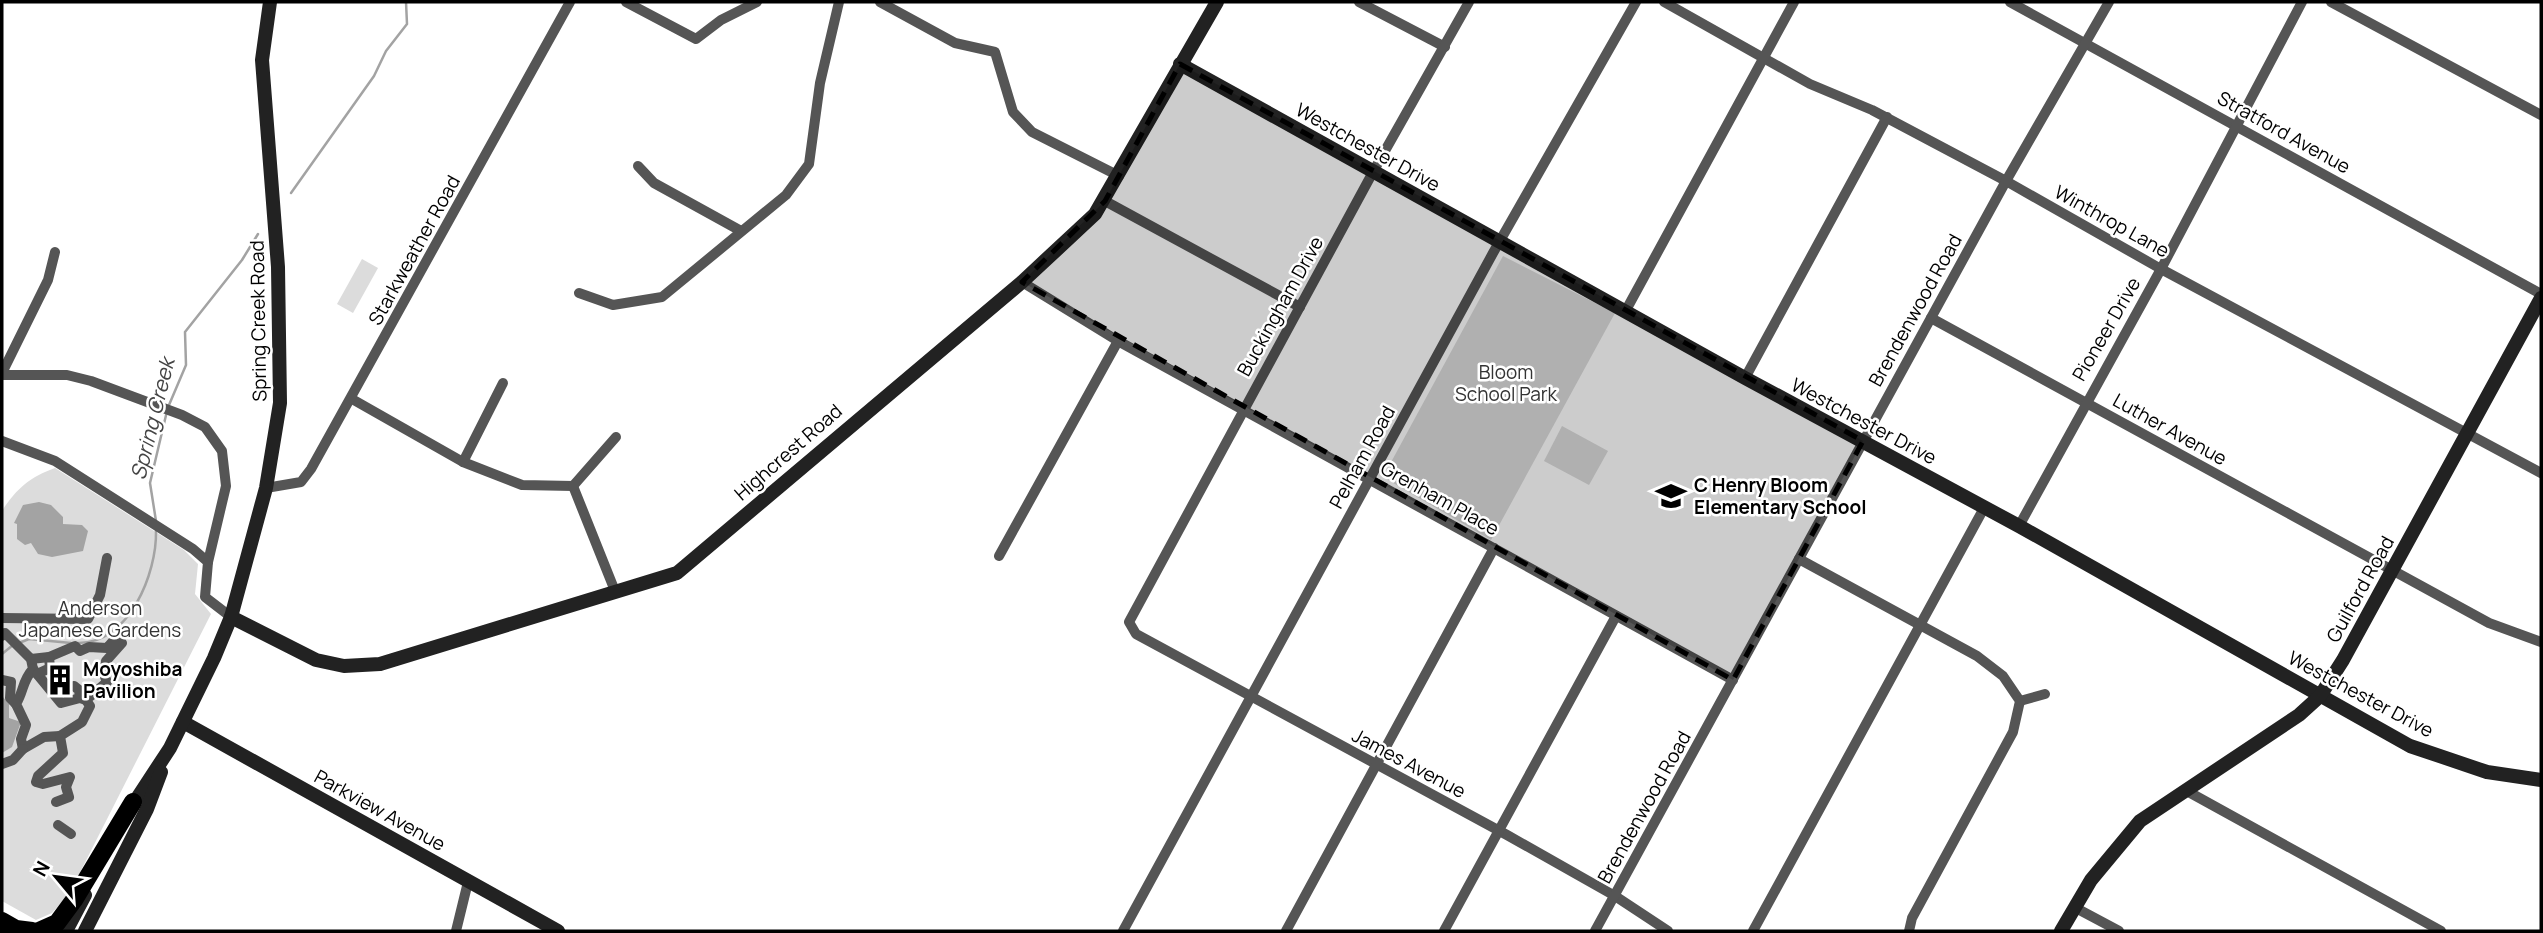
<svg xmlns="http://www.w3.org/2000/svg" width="2543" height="933" font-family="Manrope,sans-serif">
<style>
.green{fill:#dcdcdc}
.water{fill:#a3a3a3}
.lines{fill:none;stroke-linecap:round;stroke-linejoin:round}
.stream{stroke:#a3a3a3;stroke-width:2.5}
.street{stroke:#555;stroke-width:10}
.secondary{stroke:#222;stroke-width:14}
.primary{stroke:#000;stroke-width:18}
.marked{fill:#000;fill-opacity:0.2;stroke:#000;stroke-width:5;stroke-dasharray:14 9;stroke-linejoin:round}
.labels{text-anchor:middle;stroke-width:5;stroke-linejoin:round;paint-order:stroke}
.street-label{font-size:19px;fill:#000;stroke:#fff}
.park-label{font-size:19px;fill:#333;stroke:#fff}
.poi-label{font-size:19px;font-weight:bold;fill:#000;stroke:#fff;text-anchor:start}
.water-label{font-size:21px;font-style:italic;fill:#444;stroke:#fff}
</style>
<rect width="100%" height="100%" fill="#fff"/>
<g class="green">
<path d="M1503,256L1615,313L1491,540L1383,477Z"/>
<path d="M362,259L378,268L353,313L337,304Z"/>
<path d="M1562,426L1608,451L1589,485L1544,461Z"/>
<path d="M55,468L184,550L198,564L195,594L211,614L69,894L52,913L36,920L2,901V511C16,489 30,477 55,468Z"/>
</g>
<g class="water">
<path d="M39,502L51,505L63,517V524L82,525L88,531L83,551L52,557L38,554L31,543L25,545L17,539V524L14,523L23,505Z"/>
<path d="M2,696L9,704V718L21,722L12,747L2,753Z"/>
</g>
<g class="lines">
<g class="stream">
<path d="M291,193L374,76L386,51L407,24L406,2"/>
<path d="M169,405L186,365L185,332L242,260L258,234"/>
<path d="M156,521L150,483L167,411"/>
<path d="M19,643L29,639L71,643"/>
<path d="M78,643C129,644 157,573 156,531"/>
<path d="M2,654L13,645"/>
</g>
<g class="street">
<path d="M626,2L696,39L721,20L757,2"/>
<path d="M880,2L955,43L995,52L1013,112L1032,132L1119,176"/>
<path d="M1359,2L1445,47"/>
<path d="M1469,2L1373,172L1129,622L1136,634L1507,835L1615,896L1668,931"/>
<path d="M1664,2L1810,84L1872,110L2006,181L2161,269L2541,473"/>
<path d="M2010,2L2541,294"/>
<path d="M2331,2L2541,115"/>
<path d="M638,166L654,183L741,231"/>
<path d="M1105,201L1300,307"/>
<path d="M1022,282L1118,341L1733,680"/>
<path d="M579,293L613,305L662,297L786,195L809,164L820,83L839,2"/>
<path d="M1625,312L1794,2"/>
<path d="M1931,318L2489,623L2541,642"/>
<path d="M2,373L48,280L55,252"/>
<path d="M2,375H67L91,381L182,415L205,427L222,451L226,486L208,562"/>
<path d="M1745,378L1887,117"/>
<path d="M352,399L463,462L522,485L573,486"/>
<path d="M2,441L55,461L193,549L208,562L205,597L231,617"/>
<path d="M463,462L503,383"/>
<path d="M573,486L615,591"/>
<path d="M573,486L616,437"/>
<path d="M266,488L301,482L311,469L570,2"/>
<path d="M2019,526L2161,269L2302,2"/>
<path d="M999,556L1118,341"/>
<path d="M1799,559L1977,656L2003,676L2020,701L2013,732L1912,918L1909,931"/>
<path d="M2,618L88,619L100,595L107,558"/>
<path d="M2,636L5,633L31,659L33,669C22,681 24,691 16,704L26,725L21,739L23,749L44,737L60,736"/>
<path d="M31,659L49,657L75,646L80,651L89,647L107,648L114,640L122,643L106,661L103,672L107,682L86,700L90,706L82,722L60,736L63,753L38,776L36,782L43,784L70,777L66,787L69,797L56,802"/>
<path d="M33,669L61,703L80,698L86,700"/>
<path d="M37,674L50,668L49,657"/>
<path d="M2,680L11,682L10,698L16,704"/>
<path d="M74,686L79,690L80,698"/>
<path d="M2020,701L2045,694"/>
<path d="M2,764L13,760L23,749"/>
<path d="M2185,790L2441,931"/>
<path d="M58,825L71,834"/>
<path d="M2074,907L2119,931"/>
<path d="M456,931L468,882"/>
<path d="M1123,931L1493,253L1636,2"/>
<path d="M1286,931L1494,548"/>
<path d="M1444,931L1616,616"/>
<path d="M1595,931L2006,181L2109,2"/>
<path d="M1753,931L1984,508"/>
</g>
<g class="secondary">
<path d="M1180,64L1745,378L2019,526L2410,746L2487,772L2541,780"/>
<path d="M231,617L316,660L344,666L380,664L677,573L1022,282L1095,214L1217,2"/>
<path d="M183,722L558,931"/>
<path d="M130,809L170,748L214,658L231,617L266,488L280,403L278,267L262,60L270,2"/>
<path d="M66,931L85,895"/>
<path d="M85,931L147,809L161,772"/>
<path d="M2061,931L2091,880L2140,821L2299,715L2320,696L2343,660L2541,298"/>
</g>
<g class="primary">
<path d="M2,921L16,929L32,931"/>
<path d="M39,931L57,923L74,900L133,802"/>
</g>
</g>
<path class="marked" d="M1180,64L1863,441L1733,680L1022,282L1105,201Z"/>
<defs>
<g id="school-bare" transform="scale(2.415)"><path d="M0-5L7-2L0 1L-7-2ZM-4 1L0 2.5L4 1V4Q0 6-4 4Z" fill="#000" stroke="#fff" stroke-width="2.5" paint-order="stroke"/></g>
<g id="building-bare" transform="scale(2.415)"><path d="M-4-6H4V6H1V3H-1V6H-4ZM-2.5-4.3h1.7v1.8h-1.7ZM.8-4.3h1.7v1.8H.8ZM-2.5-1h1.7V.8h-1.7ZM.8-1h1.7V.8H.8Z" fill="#000" stroke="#fff" stroke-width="2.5" paint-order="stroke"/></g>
</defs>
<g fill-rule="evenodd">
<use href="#school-bare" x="1671" y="496"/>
<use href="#building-bare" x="60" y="680"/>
</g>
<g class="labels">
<g class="street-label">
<text transform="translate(2284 132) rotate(29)" y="7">Stratford Avenue</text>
<text transform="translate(1368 147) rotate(29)" y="7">Westchester Drive</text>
<text transform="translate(2112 221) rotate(29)" y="7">Winthrop Lane</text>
<text transform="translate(414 250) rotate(-61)" y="7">Starkweather Road</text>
<text transform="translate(1280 306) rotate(-61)" y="7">Buckingham Drive</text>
<text transform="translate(1915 310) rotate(-61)" y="7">Brendenwood Road</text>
<text transform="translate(258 321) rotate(-91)" y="7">Spring Creek Road</text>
<text transform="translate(2106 329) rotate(-60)" y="7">Pioneer Drive</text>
<text transform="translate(1864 421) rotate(28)" y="7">Westchester Drive</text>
<text transform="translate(2170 429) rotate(29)" y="7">Luther Avenue</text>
<text transform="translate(788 452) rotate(-41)" y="7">Highcrest Road</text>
<text transform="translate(1362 457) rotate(-61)" y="7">Pelham Road</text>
<text transform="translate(1440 498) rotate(29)" y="7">Grenham Place</text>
<text transform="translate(2360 589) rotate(-61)" y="7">Guilford Road</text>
<text transform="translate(2361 694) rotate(28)" y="7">Westchester Drive</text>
<text transform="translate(1409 763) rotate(28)" y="7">James Avenue</text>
<text transform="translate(1644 807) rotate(-61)" y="7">Brendenwood Road</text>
<text transform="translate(380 810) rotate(29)" y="7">Parkview Avenue</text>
</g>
<g class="park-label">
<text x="1506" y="379">Bloom<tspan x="1506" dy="22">School Park</tspan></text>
<text x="100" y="615">Anderson<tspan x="100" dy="22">Japanese Gardens</tspan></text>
</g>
<g class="poi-label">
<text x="1694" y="492">C Henry Bloom<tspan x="1694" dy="22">Elementary School</tspan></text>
<text x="83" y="676">Moyoshiba<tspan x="83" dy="22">Pavilion</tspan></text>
</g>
<g class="water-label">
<text transform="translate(153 419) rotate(-76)" y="7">Spring Creek</text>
</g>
</g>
<rect width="2543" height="933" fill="none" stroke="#000000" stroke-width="7"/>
<g transform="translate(56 877) rotate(299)" stroke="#ffffff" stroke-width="5" paint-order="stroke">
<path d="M0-5L12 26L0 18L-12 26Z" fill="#000000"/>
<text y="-10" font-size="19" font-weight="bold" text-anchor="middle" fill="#000000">N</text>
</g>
</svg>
